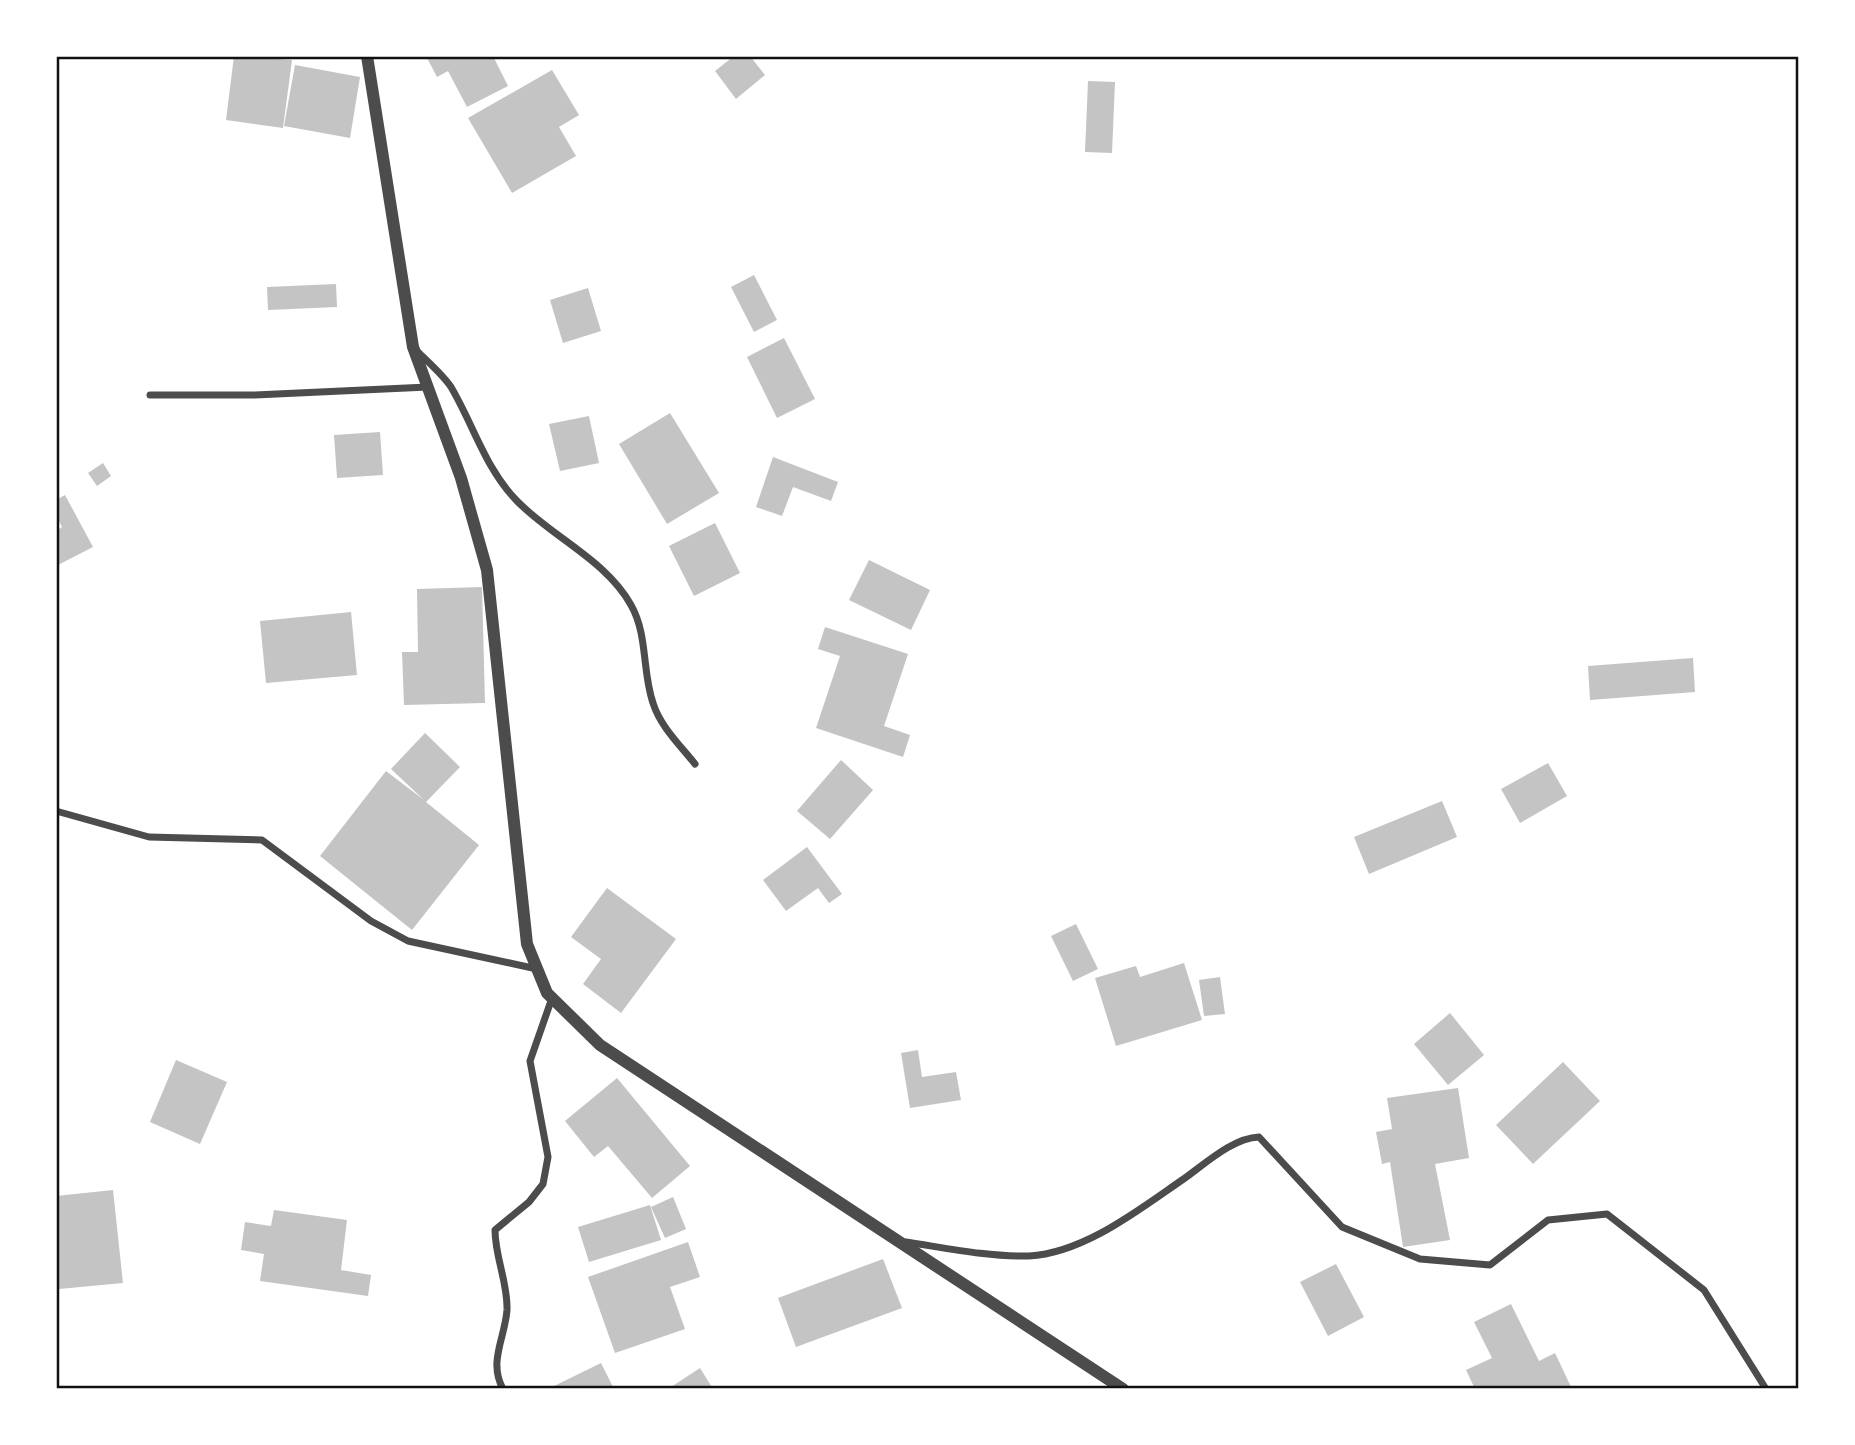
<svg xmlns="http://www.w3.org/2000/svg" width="1855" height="1445" font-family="'Space Grotesk',sans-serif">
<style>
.building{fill:#c4c4c4}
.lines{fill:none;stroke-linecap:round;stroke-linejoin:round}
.minor{stroke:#4c4c4c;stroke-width:7}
.tertiary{stroke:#4c4c4c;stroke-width:12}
.neatline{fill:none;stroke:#111;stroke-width:2.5}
</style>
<rect width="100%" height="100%" fill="#fff"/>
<g class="building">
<path d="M234,56L292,60L283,128L226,120Z"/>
<path d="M426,56H493L508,86L467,107L448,71L437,77Z"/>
<path d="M734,56H750L765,75L736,99L715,71Z"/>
<path d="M295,65L360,77L350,138L284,126Z"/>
<path d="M552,70L579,115L559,127L576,156L512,193L468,118Z"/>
<path d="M1088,81L1115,82L1112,153L1085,152Z"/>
<path d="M754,275L777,320L754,332L731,287Z"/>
<path d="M336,284L337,307L268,310L267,287Z"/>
<path d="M588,288L601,331L563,343L550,300Z"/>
<path d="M784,338L815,399L777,418L747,357Z"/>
<path d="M670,413L719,493L667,524L619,444Z"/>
<path d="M589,416L599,463L560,471L549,424Z"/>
<path d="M380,432L383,475L337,478L334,435Z"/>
<path d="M773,457L838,482L831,501L793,487L782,516L756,507Z"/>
<path d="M103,463L111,476L97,486L88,473Z"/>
<path d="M65,495L93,547L56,566V531L62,527L56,515V500Z"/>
<path d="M715,523L740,573L694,596L669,546Z"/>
<path d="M869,560L930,590L911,630L849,600Z"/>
<path d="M482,587L485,703L404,705L402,652H418L417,589Z"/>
<path d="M351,612L357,675L266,683L260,621Z"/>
<path d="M825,627L908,654L884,726L910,735L903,757L816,728L840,656L818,649Z"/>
<path d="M1693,658L1695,692L1590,700L1588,666Z"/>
<path d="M425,733L460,767L426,802L479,845L412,930L320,856L386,771L424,800L391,769Z"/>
<path d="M841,760L873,790L830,839L797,811Z"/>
<path d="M1548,763L1567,796L1520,823L1501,789Z"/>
<path d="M1442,801L1457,837L1369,874L1354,837Z"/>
<path d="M807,847L842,894L829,903L818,888L786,911L763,880Z"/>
<path d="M607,888L676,939L621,1013L583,984L601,959L571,937Z"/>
<path d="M1076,924L1098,969L1073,981L1051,936Z"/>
<path d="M1184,963L1202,1020L1116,1046L1095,978L1136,966L1140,977Z"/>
<path d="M1220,977L1225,1014L1204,1016L1199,980Z"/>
<path d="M1450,1013L1484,1055L1448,1085L1414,1044Z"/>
<path d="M918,1050L922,1077L956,1072L961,1100L910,1108L901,1053Z"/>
<path d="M176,1060L227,1082L200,1144L150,1122Z"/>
<path d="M1563,1062L1600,1101L1533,1164L1496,1125Z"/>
<path d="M617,1078L690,1166L652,1198L608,1146L594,1157L565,1121Z"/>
<path d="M1458,1088L1469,1158L1435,1164L1450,1240L1403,1247L1390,1162L1382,1164L1376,1132L1392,1129L1387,1098Z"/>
<path d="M113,1190L123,1283L59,1289L56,1196Z"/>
<path d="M673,1197L686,1229L665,1238L651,1207Z"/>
<path d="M650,1205L661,1240L589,1262L578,1227Z"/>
<path d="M274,1210L347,1220L341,1270L371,1275L368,1296L260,1281L264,1254L241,1250L245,1222L271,1226Z"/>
<path d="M688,1242L700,1277L670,1287L685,1329L615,1353L588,1277Z"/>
<path d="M883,1259L902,1308L796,1347L778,1298Z"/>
<path d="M1336,1264L1364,1317L1328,1336L1300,1282Z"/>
<path d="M1511,1304L1539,1361L1555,1353L1572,1389H1475L1466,1370L1492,1358L1474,1322Z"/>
<path d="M601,1363L614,1389H548Z"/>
<path d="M700,1368L713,1389H668Z"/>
</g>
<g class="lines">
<g class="minor">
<path d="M418,352C429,363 443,375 451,387C474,426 485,468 517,501C552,537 606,560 631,605C648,635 642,671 653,703C660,726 680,745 695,764"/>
<path d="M150,395H255L428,387"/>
<path d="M56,811L149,837L262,840L371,921L408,941L537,969"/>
<path d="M906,1242C946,1248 988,1257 1029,1256C1085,1253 1141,1208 1185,1178C1206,1163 1233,1138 1259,1137L1342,1227L1420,1259L1490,1265L1548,1220L1607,1214L1704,1290L1766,1389"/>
<path d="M503,1389C488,1362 505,1338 507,1310C508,1283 495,1257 495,1230L529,1202L543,1184L548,1157L530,1061L552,998"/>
</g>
<path class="tertiary" d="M367,56L413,347L461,478L487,570L527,944L547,993L600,1045L1123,1389"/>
</g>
<rect width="1855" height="1445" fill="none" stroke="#ffffff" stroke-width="116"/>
<rect x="58" y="58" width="1739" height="1329" class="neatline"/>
</svg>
